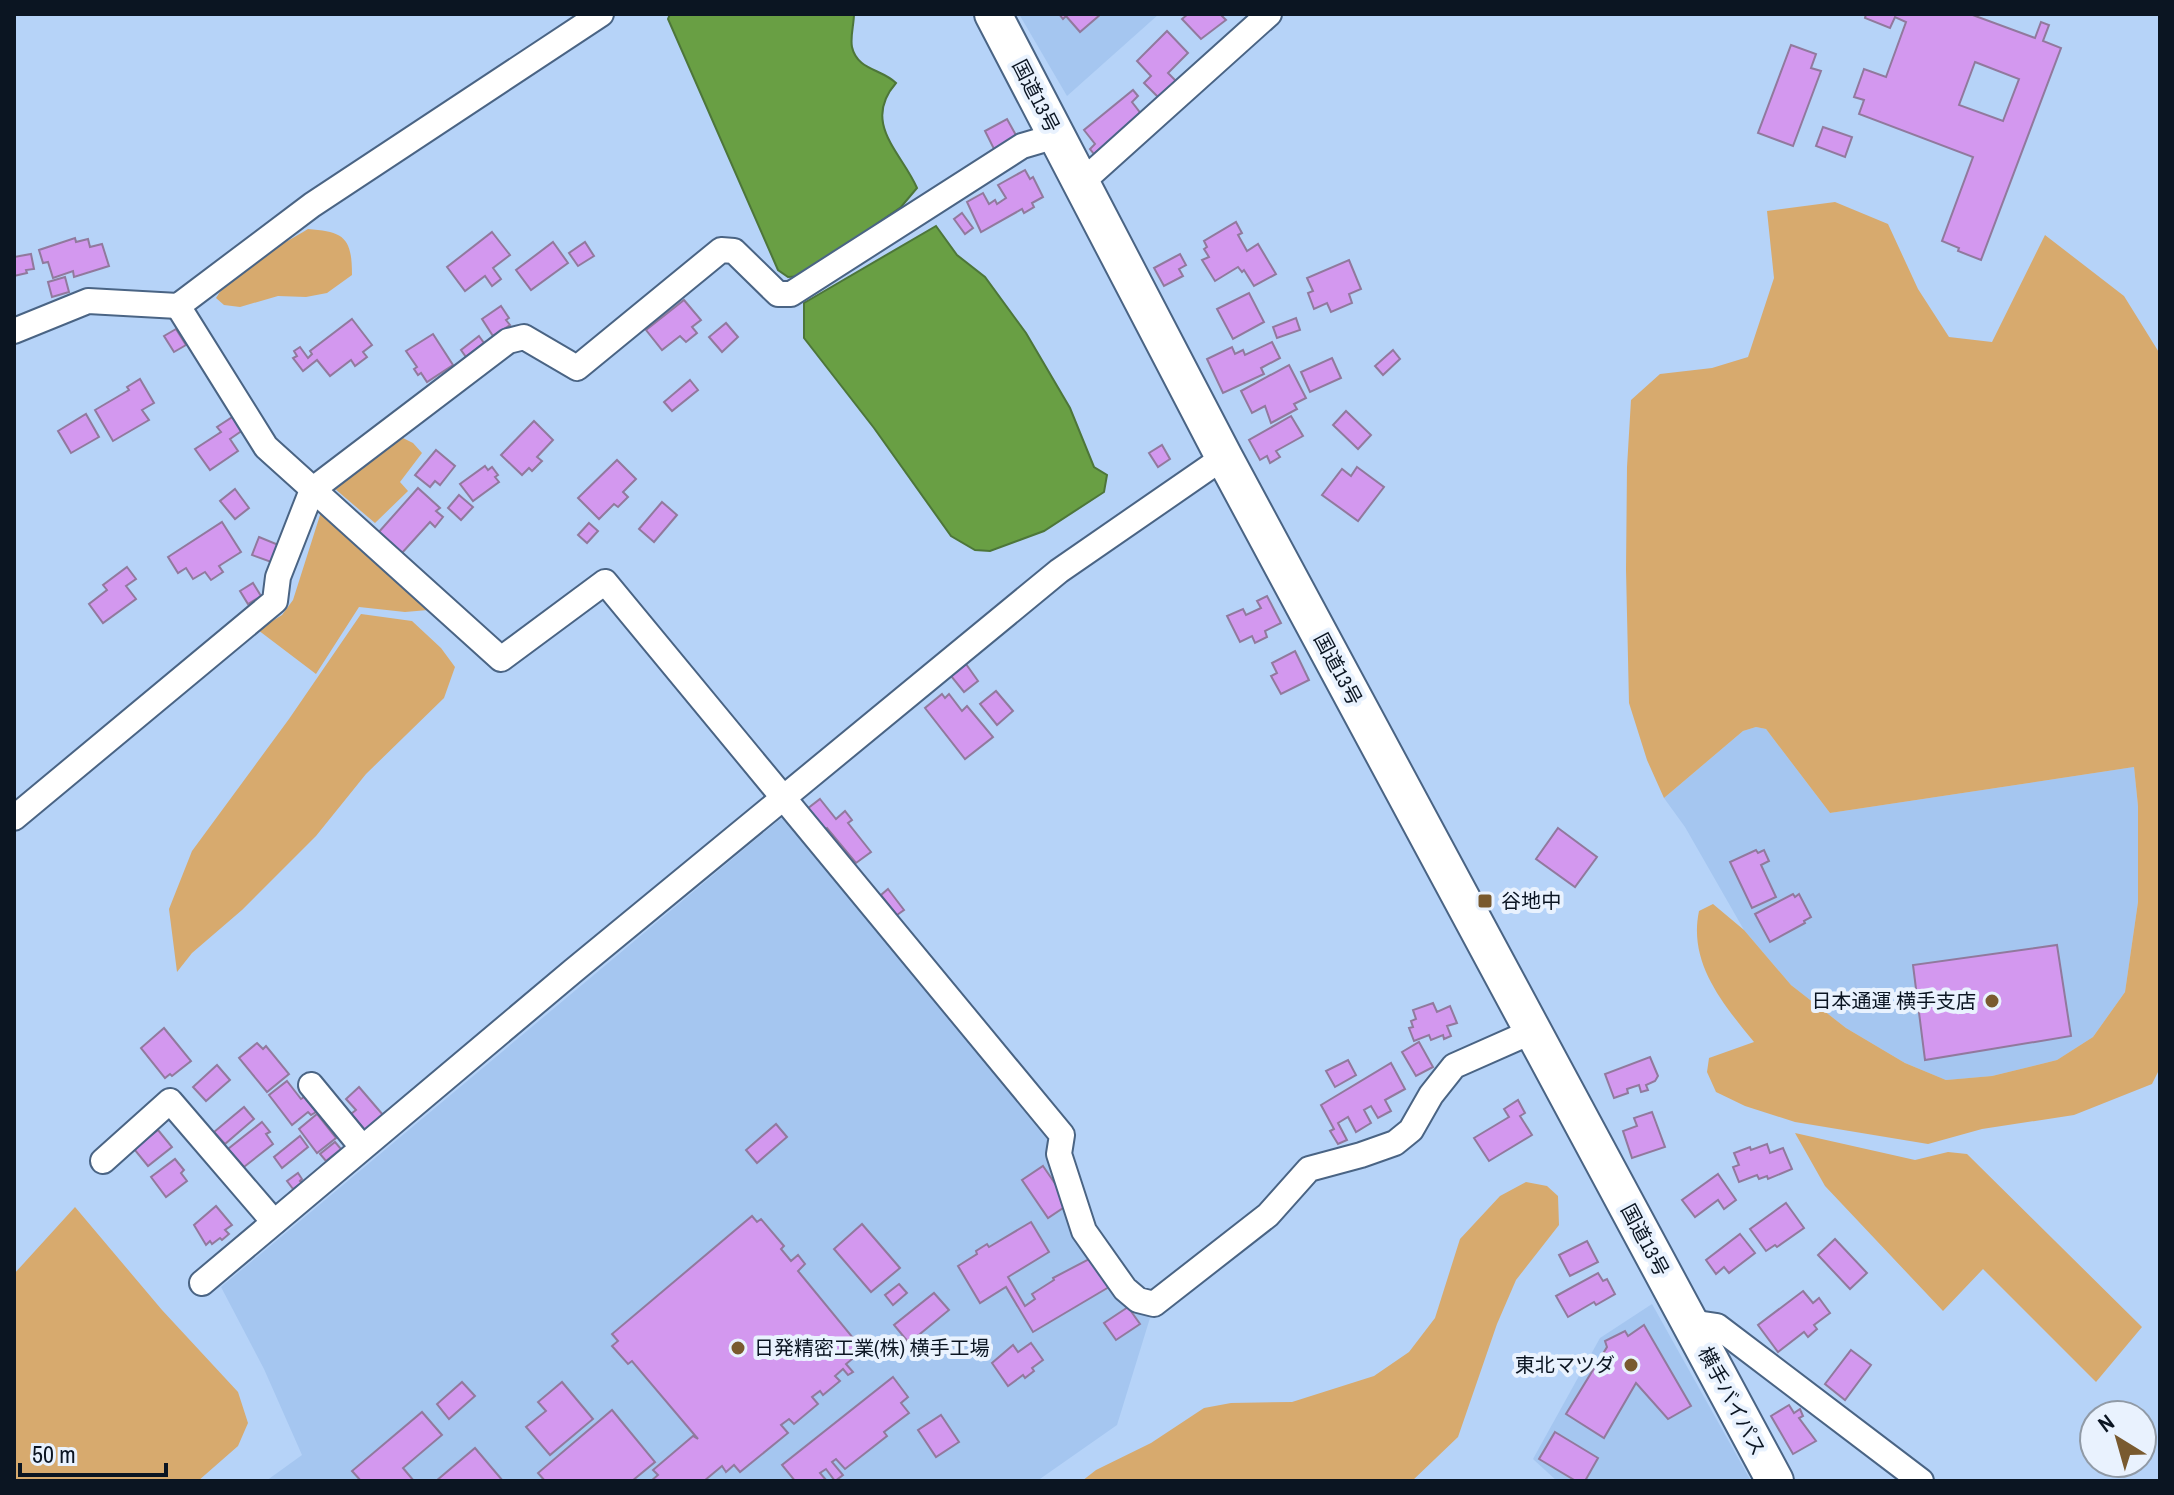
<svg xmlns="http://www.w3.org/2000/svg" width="2174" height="1495" font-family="'Archivo Narrow','Noto Sans JP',sans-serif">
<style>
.built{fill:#a5c6f0}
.green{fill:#d7aa6e}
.water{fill:#699f44;stroke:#4d763a;stroke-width:2}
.building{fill:#d398ef;stroke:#91799d;stroke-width:2;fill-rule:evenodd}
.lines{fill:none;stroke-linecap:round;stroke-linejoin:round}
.minor-casing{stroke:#4a6484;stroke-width:28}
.highway-casing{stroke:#4a6484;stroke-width:40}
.minor{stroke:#fff;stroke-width:24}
.highway{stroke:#fff;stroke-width:36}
.poi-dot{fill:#795a2f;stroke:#e9f2fe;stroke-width:3}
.labels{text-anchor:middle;stroke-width:8;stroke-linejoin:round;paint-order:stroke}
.street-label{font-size:20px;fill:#0b1522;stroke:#e9f2fe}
.poi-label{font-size:20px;fill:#0b1522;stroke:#e9f2fe;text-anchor:start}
</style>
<rect width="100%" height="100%" fill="#b6d3f8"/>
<g class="built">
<path d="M1019,14H1159L1067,96Z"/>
<path d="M1756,727L1766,729L1830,813L2134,767L2138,806V902L2125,992L2093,1037L2057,1060L1992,1076L1946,1080L1905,1063L1846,1028L1791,985L1744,930L1685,827L1664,798L1743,731Z"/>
<path d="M785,815L1052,1135L1120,1292L1150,1318L1117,1425L1037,1481H266L302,1455L264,1369L221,1287Z"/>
<path d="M1652,1304L1751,1481H1557L1533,1459L1600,1338Z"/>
</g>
<g class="green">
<path d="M1835,202L1888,224L1918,289L1949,337L1992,342L2045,235L2124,296L2160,354V1068L2152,1084L2074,1115L1982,1129L1928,1144L1795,1122L1745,1106L1716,1092L1707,1072L1709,1058L1754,1042C1723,1004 1688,963 1699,911L1713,904L1744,930L1791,985L1846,1028L1905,1063L1946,1080L1992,1076L2057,1060L2093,1037L2125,992L2138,902V806L2134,767L1830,813L1766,729L1756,727L1743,731L1664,798L1647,760L1629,703L1626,570L1627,467L1631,400L1660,374L1712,368L1748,357L1774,278L1767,211Z"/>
<path d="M308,229C344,232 352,237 352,275L327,293L306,297L278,296L240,307L224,305L216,298C232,270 280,246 308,229Z"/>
<path d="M403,438L413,443L422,453L400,482L408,491L375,523L334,488Z"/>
<path d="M321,512L428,610L405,612L359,607L316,674L258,630L282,615L293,600Z"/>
<path d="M361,614L412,621L441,648L455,667L444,698L366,774L316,836L242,910L192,953L177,972L169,909L192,851L289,719Z"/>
<path d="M1795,1133L1915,1160L1948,1152L1967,1154L2142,1327L2096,1382L1983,1269L1943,1311L1825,1186Z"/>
<path d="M1526,1182L1547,1186L1558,1196L1559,1225L1516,1280L1497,1324L1458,1437L1412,1481H1082L1096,1470L1151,1443L1204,1408L1231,1403L1292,1402L1374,1376L1409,1352L1435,1318L1460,1239L1500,1196Z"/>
<path d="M75,1207L162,1310L238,1392L248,1423L238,1446L198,1481H14V1274Z"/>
</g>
<g class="water">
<path d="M670,14H854C854,24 850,37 852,47C857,70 882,69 896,83C861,123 902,153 917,188L901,207L802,276L788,277L778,270L668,19Z"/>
<path d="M936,226L957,255L985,277L1026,333L1070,408L1094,467L1107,475L1104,492L1044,531L990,551L975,550L951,536L874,428L804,338V303Z"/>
</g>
<g class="building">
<path d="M1059,14H1101L1080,32L1066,16L1063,19Z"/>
<path d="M1188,14H1220L1226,20L1201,39L1182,19Z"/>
<path d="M1866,14H1970L2035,38L2041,22L2049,25L2043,41L2061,48L1981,260L1958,251L1959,248L1942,241L1973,157L1859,114L1864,100L1854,97L1864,69L1886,77L1906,22L1895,17L1890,28L1865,18ZM1975,62L2019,79L2003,121L1959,105Z"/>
<path d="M1167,31L1188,53L1168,73L1178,83L1161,100L1144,83L1151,76L1137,61Z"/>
<path d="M1791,45L1816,54L1811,68L1821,71L1793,146L1758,133Z"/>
<path d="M1133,90L1138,96L1132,102L1142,115L1094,154L1090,149L1095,144L1084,130Z"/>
<path d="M1007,119L1017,137L994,149L985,131Z"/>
<path d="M1823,127L1852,137L1845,157L1816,146Z"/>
<path d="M1025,170L1030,179L1033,177L1043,197L1032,203L1034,207L1024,213L1022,209L981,232L967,202L983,193L989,204L995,200L997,204L1006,198L998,185Z"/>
<path d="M962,213L973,228L965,234L954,219Z"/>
<path d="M1236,222L1242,233L1238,235L1247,251L1258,244L1276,274L1254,286L1244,270L1242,272L1238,267L1215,281L1202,260L1209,257L1204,249L1207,247L1204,241Z"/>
<path d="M492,232L510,255L493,268L501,279L492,286L485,276L465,291L447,267Z"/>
<path d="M75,238L76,242L88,239L90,247L102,244L109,266L74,277L73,271L53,278L48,262L43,263L39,250Z"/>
<path d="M553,242L568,263L531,290L516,270Z"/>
<path d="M585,242L594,256L578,266L569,253Z"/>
<path d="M31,254L34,269L26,270L27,273L14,276V257Z"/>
<path d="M1180,254L1186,265L1179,269L1183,276L1164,286L1154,268Z"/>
<path d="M1349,260L1361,289L1349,294L1352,303L1331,312L1327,303L1314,309L1308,293L1313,291L1307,278Z"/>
<path d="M65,277L69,292L52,297L48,282Z"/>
<path d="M1249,293L1264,322L1233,339L1217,309Z"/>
<path d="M684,300L701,320L692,327L697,333L686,342L680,336L662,350L646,330Z"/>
<path d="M501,306L509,318L506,320L510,325L493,336L482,319Z"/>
<path d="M1296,318L1300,330L1277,338L1273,327Z"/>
<path d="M352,319L372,345L363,352L367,357L355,366L351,360L330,376L317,360L303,371L293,358L297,356L294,351L300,347L308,358L312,354L310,351Z"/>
<path d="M726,323L738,337L722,352L709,337Z"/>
<path d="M176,329L186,345L174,352L164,336Z"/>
<path d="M433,334L453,365L427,382L421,373L418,375L414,369L417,367L406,351Z"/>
<path d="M479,336L484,343L466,357L461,350Z"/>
<path d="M1272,342L1280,358L1261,368L1264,374L1223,393L1207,359L1232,347L1235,354L1243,350L1245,355Z"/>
<path d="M1393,350L1400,359L1383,375L1375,366Z"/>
<path d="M1332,358L1341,378L1310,392L1301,372Z"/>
<path d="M1289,365L1306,398L1294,404L1297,409L1271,423L1265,406L1252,413L1241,391Z"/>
<path d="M140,379L154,403L142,410L149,420L113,441L95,410L129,390L127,387Z"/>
<path d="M690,380L698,390L672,411L664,402Z"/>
<path d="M1346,411L1371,435L1358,449L1333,425Z"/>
<path d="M86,414L99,437L71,453L58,431Z"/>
<path d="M234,416L243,430L230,439L238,451L210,470L195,449L221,432L217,427Z"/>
<path d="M1291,416L1303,436L1276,451L1280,457L1270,463L1267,456L1260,460L1249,440Z"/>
<path d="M534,421L553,440L537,457L542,461L532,471L529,468L522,475L501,455Z"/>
<path d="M1162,445L1170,459L1158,467L1149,453Z"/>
<path d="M436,450L455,466L440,485L435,481L430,487L415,475Z"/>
<path d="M617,460L636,479L623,492L628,497L618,507L614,504L599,519L578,498Z"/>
<path d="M485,466L488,470L492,467L498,475L495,477L499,482L473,501L460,484Z"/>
<path d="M1357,467L1384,487L1358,521L1322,495L1342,469L1351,476Z"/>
<path d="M418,488L440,508L436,511L443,517L435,527L430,522L401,554L378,533Z"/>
<path d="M235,489L249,508L235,519L220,501Z"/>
<path d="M459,495L473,507L461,520L448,508Z"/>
<path d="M662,502L677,515L654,542L639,529Z"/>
<path d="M222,522L241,552L219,566L223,572L211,580L205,572L193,579L186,568L178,573L168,557Z"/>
<path d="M589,523L598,531L587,543L578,535Z"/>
<path d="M259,537L281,546L274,563L252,555Z"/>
<path d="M127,567L136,579L126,586L136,599L103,623L89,604L107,590L103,585Z"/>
<path d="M253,583L261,596L248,604L240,591Z"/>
<path d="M1267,596L1281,623L1265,631L1267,637L1255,643L1252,636L1240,642L1227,616L1243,609L1246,615L1261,608L1257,601Z"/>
<path d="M1295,651L1309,680L1281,694L1271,676L1277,673L1272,663Z"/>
<path d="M966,664L978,681L964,692L951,676Z"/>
<path d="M996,691L1013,711L997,725L980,704Z"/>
<path d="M942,694L945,698L949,694L962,711L967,706L993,737L965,759L925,708Z"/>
<path d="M820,799L836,819L845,811L852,820L848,823L871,852L856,863L827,828L824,830L807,809Z"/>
<path d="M1558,828L1597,857L1575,887L1536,859Z"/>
<path d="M1756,850L1758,853L1764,850L1769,861L1761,865L1776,897L1752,908L1730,862Z"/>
<path d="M888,889L904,910L897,915L881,895Z"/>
<path d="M1793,894L1795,897L1799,894L1811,917L1804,921L1805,923L1770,942L1755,914Z"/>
<path d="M2057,945L2071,1036L1925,1060L1913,965Z"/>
<path d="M1433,1003L1437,1012L1450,1006L1457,1023L1447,1026L1451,1036L1444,1039L1443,1035L1431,1040L1429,1035L1414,1041L1409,1028L1413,1027L1411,1021L1416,1019L1413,1010Z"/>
<path d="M164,1028L191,1061L172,1076L170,1074L165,1078L141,1048Z"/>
<path d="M1419,1042L1433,1067L1416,1076L1402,1052Z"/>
<path d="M257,1043L263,1049L266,1046L289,1074L267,1092L239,1058Z"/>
<path d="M1650,1057L1658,1076L1655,1081L1646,1085L1648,1090L1641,1092L1639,1085L1627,1089L1628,1093L1614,1098L1605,1074Z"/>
<path d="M1348,1060L1356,1075L1335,1087L1326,1071Z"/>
<path d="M1391,1063L1405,1089L1385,1100L1391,1111L1378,1118L1371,1106L1364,1110L1371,1123L1356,1132L1348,1117L1338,1123L1347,1140L1338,1144L1330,1131L1334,1129L1321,1105Z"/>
<path d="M217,1065L230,1080L206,1101L193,1087Z"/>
<path d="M287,1081L301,1099L304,1097L316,1112L311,1115L308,1112L292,1125L269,1095Z"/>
<path d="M359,1087L383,1115L365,1130L351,1114L356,1110L346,1099Z"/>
<path d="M1518,1100L1525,1113L1520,1116L1532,1135L1489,1161L1474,1138L1509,1117L1504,1109Z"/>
<path d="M244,1107L254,1119L225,1144L214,1132Z"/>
<path d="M1652,1112L1665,1147L1632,1158L1623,1131L1637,1126L1634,1118Z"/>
<path d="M317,1114L336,1138L317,1153L299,1129Z"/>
<path d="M262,1122L270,1132L266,1134L273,1144L244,1167L228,1149Z"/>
<path d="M776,1124L787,1137L757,1163L746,1150Z"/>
<path d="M158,1130L172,1147L148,1166L134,1149Z"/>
<path d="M300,1136L308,1147L282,1168L274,1157Z"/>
<path d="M335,1142L341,1149L326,1161L320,1154Z"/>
<path d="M1767,1144L1770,1153L1783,1148L1792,1169L1768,1179L1767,1176L1759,1179L1757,1175L1739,1182L1733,1167L1739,1165L1734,1153L1750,1147L1751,1150Z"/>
<path d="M175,1159L184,1170L181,1173L187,1181L166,1197L151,1177Z"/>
<path d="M1043,1166L1069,1204L1048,1218L1022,1180Z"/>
<path d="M298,1173L302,1179L300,1181L302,1183L293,1189L287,1181Z"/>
<path d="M1718,1174L1736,1200L1724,1209L1718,1200L1695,1217L1682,1200Z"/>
<path d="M1786,1203L1804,1228L1777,1247L1775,1245L1766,1251L1750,1229Z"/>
<path d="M216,1206L232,1225L225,1230L229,1234L222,1240L220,1238L212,1244L210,1241L206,1245L194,1225Z"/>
<path d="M752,1216L757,1222L761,1219L784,1246L781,1249L791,1261L798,1255L805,1264L798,1271L863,1350L846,1364L853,1372L848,1375L843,1369L835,1376L840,1381L823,1395L820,1391L812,1397L818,1404L794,1424L789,1419L781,1425L788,1433L740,1472L734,1465L726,1472L722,1466L704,1481H651L658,1475L653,1470L693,1436L698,1439L632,1361L628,1364L612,1346L618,1341L612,1334Z"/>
<path d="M1031,1222L1049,1252L1008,1277L1025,1306L1035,1299L1032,1294L1054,1280L1053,1278L1091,1258L1109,1287L1033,1332L1006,1287L980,1303L958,1266L977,1254L976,1251L987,1244L989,1247Z"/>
<path d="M862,1224L900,1268L871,1292L834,1249Z"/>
<path d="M1740,1234L1755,1253L1729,1273L1724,1267L1716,1274L1706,1260Z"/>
<path d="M1835,1239L1867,1273L1850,1289L1818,1255Z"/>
<path d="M1587,1241L1598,1262L1570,1276L1559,1255Z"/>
<path d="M1598,1273L1603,1281L1607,1279L1615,1294L1596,1305L1594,1302L1568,1317L1556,1296Z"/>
<path d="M899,1284L907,1293L893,1305L885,1295Z"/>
<path d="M1803,1291L1813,1303L1819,1298L1830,1313L1814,1325L1817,1329L1808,1337L1804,1332L1778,1352L1758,1325Z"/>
<path d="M934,1293L949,1310L909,1343L894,1325Z"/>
<path d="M1128,1307L1140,1324L1116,1340L1104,1323Z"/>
<path d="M1644,1325L1691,1406L1668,1419L1636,1383L1604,1438L1566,1414L1607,1347L1605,1341L1625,1331L1628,1336Z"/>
<path d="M1031,1343L1043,1360L1032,1368L1034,1371L1025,1378L1023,1375L1008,1386L992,1363L1013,1345L1018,1352Z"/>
<path d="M1851,1350L1871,1365L1845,1400L1825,1384Z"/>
<path d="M893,1377L908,1397L901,1403L909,1413L884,1432L887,1436L845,1469L836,1459L832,1462L843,1475L835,1481L826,1469L820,1473L826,1480L824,1481H795L782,1465Z"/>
<path d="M462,1382L475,1396L449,1419L437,1404Z"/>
<path d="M562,1382L593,1419L550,1455L526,1427L546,1411L538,1402Z"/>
<path d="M1789,1405L1794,1413L1800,1409L1803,1416L1799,1418L1816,1441L1793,1454L1771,1416Z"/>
<path d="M612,1410L655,1462L632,1481H545L538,1473Z"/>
<path d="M422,1412L442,1435L403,1468L414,1481H361L352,1471Z"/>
<path d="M941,1415L959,1442L936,1457L918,1430Z"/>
<path d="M1555,1432L1598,1458L1585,1481H1576L1539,1459Z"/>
<path d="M475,1448L503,1481H436Z"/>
</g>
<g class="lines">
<g class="minor-casing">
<g id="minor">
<path d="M1082,182L1269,14"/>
<path d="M178,306L266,447L501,659L605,582L1062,1135L1059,1154L1084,1231L1125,1289L1138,1300L1154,1304L1268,1215L1309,1169L1361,1155L1395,1143L1411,1130L1431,1095L1454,1066L1533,1031"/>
<path d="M14,331L88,301L178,306L312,205L601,14"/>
<path d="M14,818L275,601L278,577L312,490L508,341L524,337L577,368L721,250L734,251L778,294H791L1022,146L1056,136"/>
<path d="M311,1085L362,1147"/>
<path d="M103,1161L170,1101L274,1222"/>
<path d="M202,1283L573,971L1059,571L1224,457"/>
<path d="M1690,1322L1717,1326L1921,1481"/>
</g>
</g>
<g class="highway-casing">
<path id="highway" d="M993,14L1224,457L1775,1481"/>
</g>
<use href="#minor" class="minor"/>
<use href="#highway" class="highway"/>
</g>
<g class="poi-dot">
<rect x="1477" y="893" width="16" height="16" rx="4"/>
<circle cx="1992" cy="1001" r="8"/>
<circle cx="738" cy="1348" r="8"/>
<circle cx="1631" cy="1365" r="8"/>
</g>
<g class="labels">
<g class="street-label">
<text transform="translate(1036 96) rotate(63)" y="7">国道13号</text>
<text transform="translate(1338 669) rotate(62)" y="7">国道13号</text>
<text transform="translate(1645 1240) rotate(62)" y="7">国道13号</text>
<text transform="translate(1732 1401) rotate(62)" y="7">横手バイパス</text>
</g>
<g class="poi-label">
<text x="1501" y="908">谷地中</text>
<text x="1976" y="1008" text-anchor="end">日本通運 横手支店</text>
<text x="754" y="1355">日発精密工業(株) 横手工場</text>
<text x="1615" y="1372" text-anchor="end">東北マツダ</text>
</g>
</g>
<rect width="2174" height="1495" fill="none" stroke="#0b1522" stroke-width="32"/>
<g transform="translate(2118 1439) rotate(323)"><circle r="38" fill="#e9f2fe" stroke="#909aa6" stroke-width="2"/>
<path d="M0-6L14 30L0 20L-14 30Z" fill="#795a2f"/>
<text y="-12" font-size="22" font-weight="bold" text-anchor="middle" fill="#0b1522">N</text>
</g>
<path d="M20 1463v12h146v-12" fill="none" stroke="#0b1522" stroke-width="4"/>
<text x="32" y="1463" font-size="24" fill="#0b1522" stroke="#e9f2fe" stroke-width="6" paint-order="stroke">50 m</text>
</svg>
